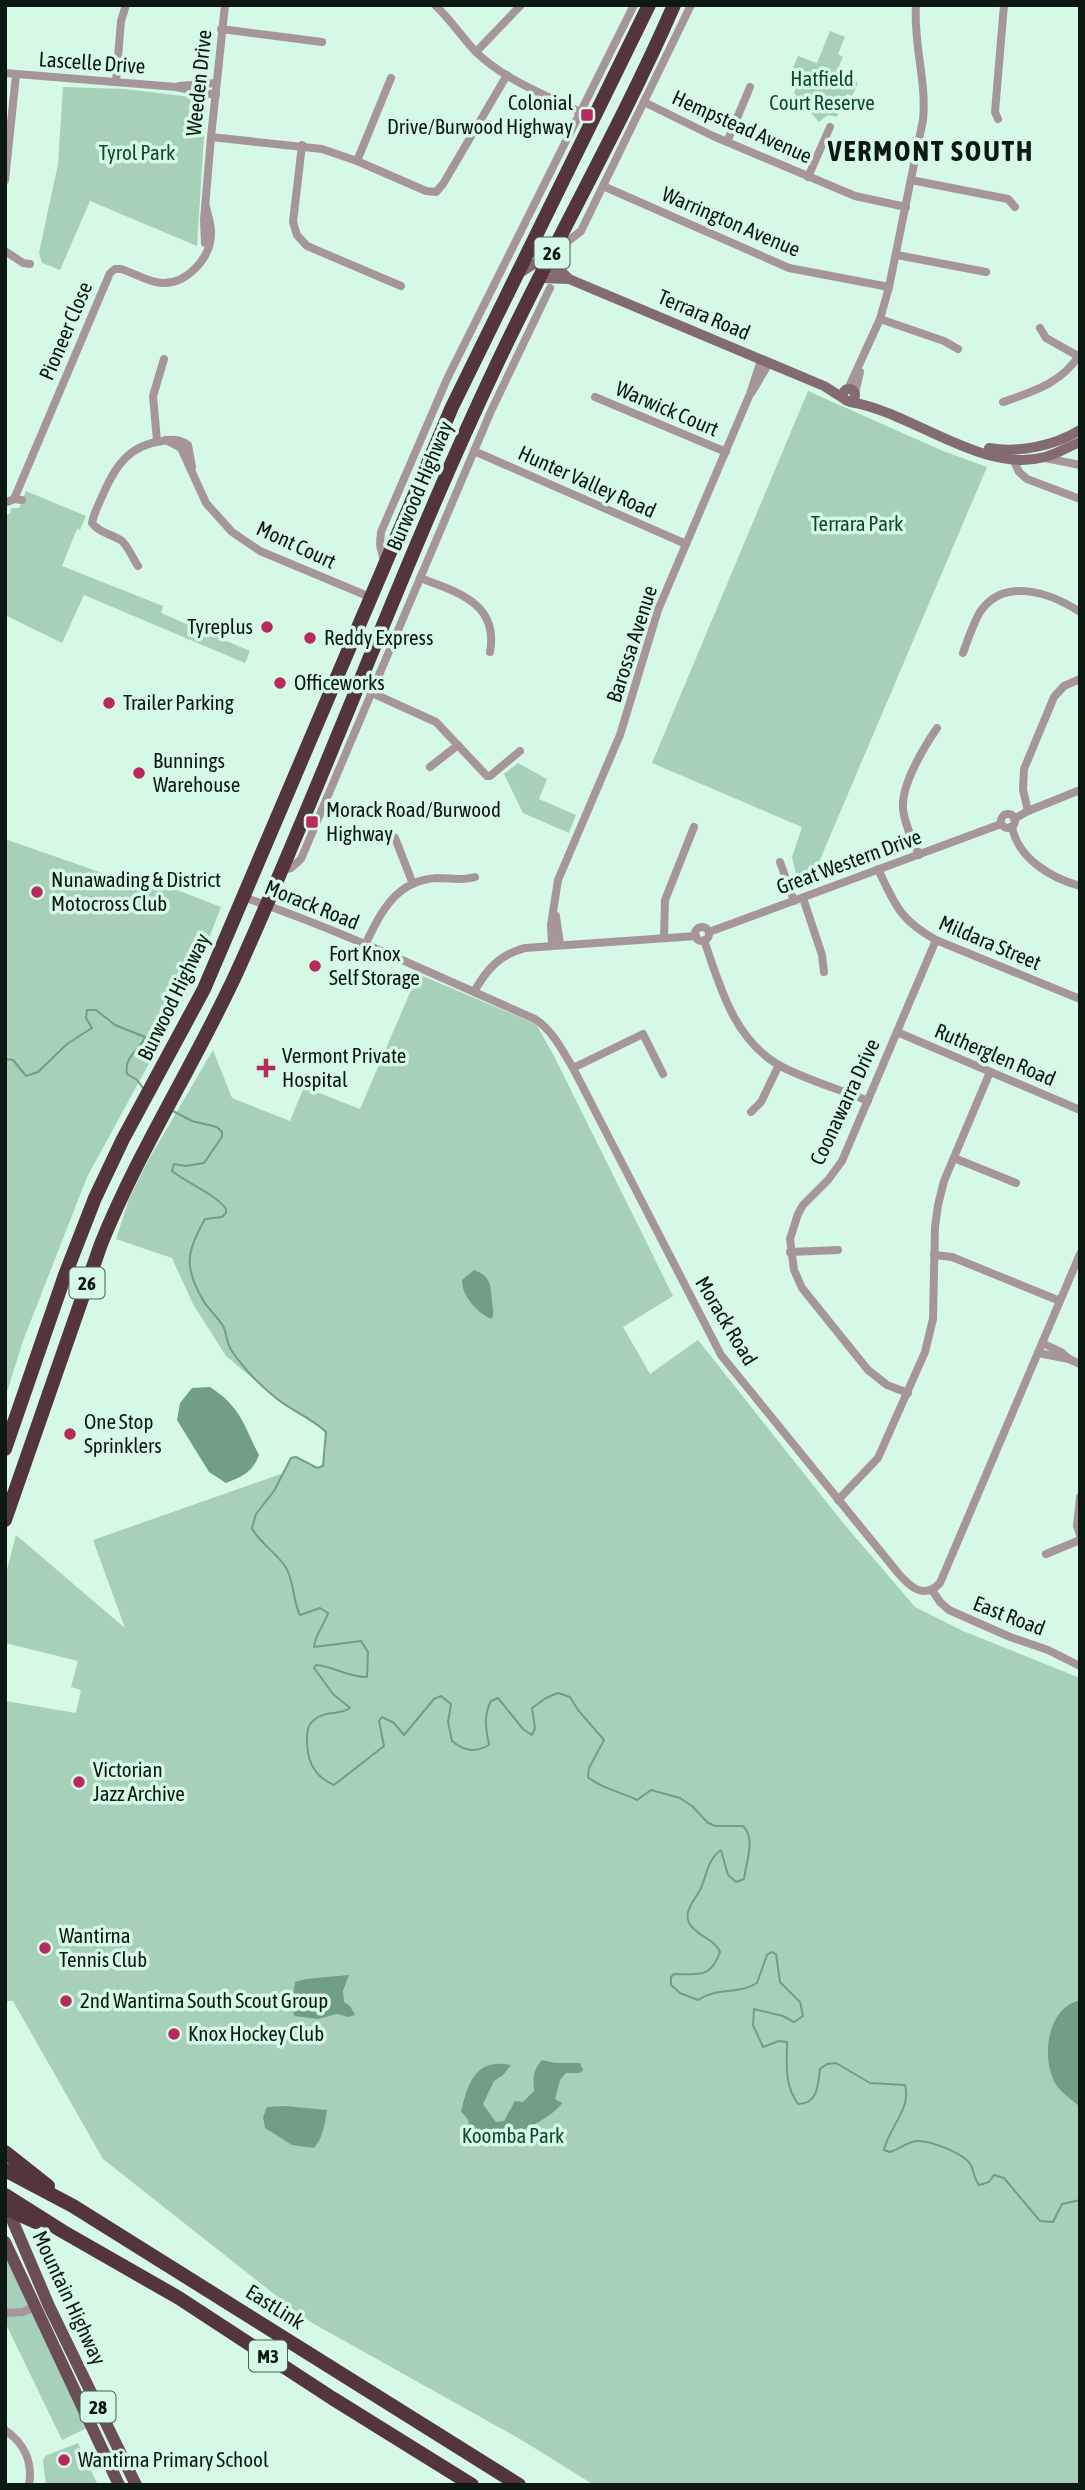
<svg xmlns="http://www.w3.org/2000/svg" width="1085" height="2490" font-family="'Asap Condensed',sans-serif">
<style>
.green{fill:#a7d0b8}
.water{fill:#709f85}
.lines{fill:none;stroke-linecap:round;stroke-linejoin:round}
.stream{stroke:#709f85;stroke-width:2}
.street{stroke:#a79699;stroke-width:8}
.secondary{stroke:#846b71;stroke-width:10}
.primary{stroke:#6a4e54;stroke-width:12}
.highway{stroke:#54353c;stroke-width:14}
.highway-bridge{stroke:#54353c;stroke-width:14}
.poi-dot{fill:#b72a5e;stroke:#d5f9e4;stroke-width:2.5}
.labels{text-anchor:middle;stroke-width:7;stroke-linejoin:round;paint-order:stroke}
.shield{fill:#d5f9e4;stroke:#485c51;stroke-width:2}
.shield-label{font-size:19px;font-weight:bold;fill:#0c1912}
.street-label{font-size:21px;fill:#0c1912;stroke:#d5f9e4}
.park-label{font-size:21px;fill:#0d492f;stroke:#d5f9e4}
.poi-label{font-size:21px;fill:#0c1912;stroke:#d5f9e4;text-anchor:start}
.district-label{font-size:28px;font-weight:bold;letter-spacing:2px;fill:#0c1912;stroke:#d5f9e4}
</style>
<rect width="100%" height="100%" fill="#d5f9e4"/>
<g class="green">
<path d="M830,31L845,37L838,54L843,57L836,73L858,83L852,96L847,94L837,117L828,115L819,122L794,93L802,74L792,70L798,56L817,63Z"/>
<path d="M63,87L125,89L200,98L206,105L197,246L90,201L60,270L42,263L39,253L58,164Z"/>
<path d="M808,391L943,451L987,467L819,862L825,879L799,888L792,857L802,827L652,763Z"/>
<path d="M26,491L86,516L80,530L77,529L62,566L163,606L161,613L250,651L245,663L84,595L62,643L5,615V516L10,513L11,508H19Z"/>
<path d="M518,763L547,779L539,799L576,815L569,833L523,813L504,774Z"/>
<path d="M5,839L108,875L159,883L221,907L188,992L87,1177L23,1341L5,1398Z"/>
<path d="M418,974L536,1024L554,1056L673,1296L623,1327L650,1374L698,1340L844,1524L915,1607L963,1631L1080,1678V2485H594L520,2439L307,2320L103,2159L13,2001H5V1701L76,1713L81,1690L71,1687L78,1661L5,1643V1577L16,1535L125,1628L93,1540L284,1473L293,1456L310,1466L320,1468C326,1460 328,1438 323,1429L277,1399L226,1356L193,1304L172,1258L116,1239L129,1199L149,1159L213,1050L232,1098L290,1121L304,1087L360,1109Z"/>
<path d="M5,2242L91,2426L62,2440L5,2322Z"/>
<path d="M78,2443L98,2485H46L43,2461L45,2456Z"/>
</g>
<g class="water">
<path d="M474,1270C491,1276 491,1286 492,1302C493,1309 494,1312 492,1319C479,1315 461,1295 462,1280Z"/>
<path d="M210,1387C241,1407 243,1424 259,1455C253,1472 242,1477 226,1483L209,1472L177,1420L180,1403L192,1388Z"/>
<path d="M349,1975L343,1991L344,2002L350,2006L355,2015L348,2017L337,2014L318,2019L294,2016L292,2006L295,1982L306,1979Z"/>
<path d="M1080,2000V2107C1070,2098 1058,2091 1053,2079C1042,2053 1048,2008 1080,2000Z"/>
<path d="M542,2060L555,2063H580L583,2070L580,2073H566L560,2080L555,2099L562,2103C554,2117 510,2138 493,2142L491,2137L481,2135L468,2143C469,2129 473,2122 461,2112C468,2082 476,2058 511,2065L503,2075L494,2081L483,2104L496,2122L504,2121L515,2101L523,2102L534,2091C533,2078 533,2070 542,2060Z"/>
<path d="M285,2106L327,2110C325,2123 323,2138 314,2148L292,2145L265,2128L263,2117L267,2107Z"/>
</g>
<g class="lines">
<g class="stream">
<path d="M5,1059L13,1060L26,1076L38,1072L67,1044L92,1028L86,1018L87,1010H96L115,1025L145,1037C139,1052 124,1055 127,1074L137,1080L143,1088"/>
<path d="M171,1110L192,1121L217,1127L222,1132V1137L204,1163L186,1166L174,1164L172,1171C187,1183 217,1195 226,1209V1213L222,1217L205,1219C187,1252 183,1266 203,1300C208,1309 217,1316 223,1326C227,1333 226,1343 232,1351C243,1368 260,1385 276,1398C292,1411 311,1418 326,1432L323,1466L317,1468L296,1457L291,1458L274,1491L256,1514L252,1528C257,1540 276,1553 285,1566C295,1581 292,1600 300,1615L320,1608L328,1613C324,1626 315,1634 314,1647L361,1641L368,1652L367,1677C350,1678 333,1666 316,1665L314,1668L333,1694L350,1708C339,1716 325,1710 314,1720C307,1726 307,1733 307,1741C307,1762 315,1777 334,1785L384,1746L379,1721L382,1717L394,1723L404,1735L434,1699L441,1696L451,1704L448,1722L452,1741C464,1751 475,1753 489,1745C486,1729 483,1716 491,1701L498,1698L523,1729L532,1735L535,1728L532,1708L546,1698L558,1693L570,1697L578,1710L604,1740L589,1768L588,1777C602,1789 621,1792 637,1800L651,1790L680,1798L692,1806L708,1823L716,1826H743C756,1838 746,1863 744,1879L736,1882L728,1875L721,1850C708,1859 707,1874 701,1888C697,1896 690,1904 688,1912C687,1916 688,1920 689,1923C696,1936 714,1938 720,1952C710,1979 700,1974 674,1974L671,1977V1985L680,1993L698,2000C716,1987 738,1995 757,1983L767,1955L771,1952L776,1954L780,1982L800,2002L803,2016L794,2022L783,2016L754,2009L753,2025L763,2047L779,2041L787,2042C787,2065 784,2084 798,2104C818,2104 818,2085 820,2069L827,2064L836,2063L870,2083L905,2085C912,2108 888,2129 884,2150L890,2152C899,2149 906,2143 916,2141C929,2140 964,2153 971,2165C974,2172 974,2179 979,2185L989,2182L994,2175L1004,2178L1040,2221L1053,2222L1062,2204L1080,2200"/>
</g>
<g class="street">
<path d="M435,5C450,19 461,36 475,51C503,79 545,95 580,112"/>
<path d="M221,29L322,42"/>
<path d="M476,52L521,5"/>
<path d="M5,73L176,87L216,95"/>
<path d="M116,81L121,21L126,5"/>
<path d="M179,86L216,83"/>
<path d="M644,102L713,136L855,196L906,207"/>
<path d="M998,119L995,112L1004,5"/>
<path d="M211,137L322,149L357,161L426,191L436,192L443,184L507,75"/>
<path d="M727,142L750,87"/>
<path d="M302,145L293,222L297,235L307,246L401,286"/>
<path d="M357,161L391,78"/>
<path d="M808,177L830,127"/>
<path d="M5,180L16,75"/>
<path d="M911,180L1008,199L1015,207"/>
<path d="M603,186L789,268L889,287"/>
<path d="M559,240L567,242L581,231L691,5"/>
<path d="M205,243L204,220L211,137L225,5"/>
<path d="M5,251L23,263L30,264"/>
<path d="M897,255L986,272"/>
<path d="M880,319L944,341L958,349"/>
<path d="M1040,328L1046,338L1078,356"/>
<path d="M848,389L880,319L889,287L923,120C927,81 913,44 916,5"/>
<path d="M752,392L769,363"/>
<path d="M855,393L860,372"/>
<path d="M595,397L726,452"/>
<path d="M1003,402C1034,391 1062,383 1080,354"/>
<path d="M166,440L181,448L206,503L232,532L260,551L370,597"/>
<path d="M157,441L153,396L164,359"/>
<path d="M474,451L686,544"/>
<path d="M1045,458L1080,465"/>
<path d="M1013,459L1019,472L1027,479L1080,499"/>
<path d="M14,499L110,273L115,269H121C135,273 147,282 162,283C187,284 211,258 211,233C211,224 208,215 206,207"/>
<path d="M7,502L14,499L22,500"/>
<path d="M384,561L380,545L381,532L447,379L634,5"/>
<path d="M138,566C132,557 129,548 122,541C112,534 99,533 92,523C94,512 100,502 104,492C116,465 130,445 162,441C172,439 180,439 188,445L192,467"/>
<path d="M420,578C457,592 499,603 490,652"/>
<path d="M963,653C968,639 973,624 980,612C1004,576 1051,593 1080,612"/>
<path d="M372,693L436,722L487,776H490L520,751"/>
<path d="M430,767L458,745"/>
<path d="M1028,811L1023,790L1024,769L1054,697L1064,686L1080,679"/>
<circle cx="1008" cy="821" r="7"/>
<path d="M1014,819L1028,811L1080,790"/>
<path d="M1012,826C1017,858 1051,878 1080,886"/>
<path d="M395,838L413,884"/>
<path d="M919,855C913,840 904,824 903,808C901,785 924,747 937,728"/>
<path d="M780,862L794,901"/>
<path d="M878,869C895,905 900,920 936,940L1080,999"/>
<path d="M282,870L291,868L301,859L491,411L550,288"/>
<path d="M243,897C343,931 439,977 535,1019C553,1031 562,1050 573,1068L721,1355L898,1573C910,1587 924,1600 940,1583L1080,1254"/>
<path d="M803,898L822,955L824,972"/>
<path d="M556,916L560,944"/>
<circle cx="702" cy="934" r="7"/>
<path d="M709,932L1001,824"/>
<path d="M664,938L665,900L694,827"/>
<path d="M704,940C720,986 733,1037 777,1064C800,1078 842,1090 868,1101"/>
<path d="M552,944L551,925L558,880L620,735L658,610L750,394L761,360"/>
<path d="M365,945C381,912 396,880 437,878C451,878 462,881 475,877"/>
<path d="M474,992C486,970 500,954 525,948L696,936"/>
<path d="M897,1032L1080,1110"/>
<path d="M573,1068L643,1034L663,1074"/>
<path d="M751,1112L761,1102L779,1065"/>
<path d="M954,1158L1016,1183"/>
<path d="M790,1252L838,1250"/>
<path d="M934,1255L952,1257L1060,1301"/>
<path d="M1042,1343L1061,1352L1069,1359"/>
<path d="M1038,1353L1069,1359L1080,1364"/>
<path d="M908,1393L887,1385L868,1370L802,1288L794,1270L790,1239L798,1214L803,1205L828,1180L842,1161L936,940"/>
<path d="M1080,1497L1077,1526L1080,1535"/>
<path d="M838,1500L878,1458L925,1352L933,1319L935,1227L938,1205L944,1181L990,1072"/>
<path d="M1046,1554L1080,1540"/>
<path d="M932,1590L940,1602L949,1610L1010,1637L1048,1650L1080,1666"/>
<path d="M5,2313L23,2312L34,2307"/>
<path d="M5,2430C24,2443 33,2462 29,2485"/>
</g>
<g class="secondary">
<path d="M518,274L534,264L561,271L569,279L824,386L843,398"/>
<path d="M540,278L569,279"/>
<circle cx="849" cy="395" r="6"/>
<path d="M850,402C913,412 981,474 1045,457C1057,454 1068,447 1080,442"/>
<path d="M989,448C1019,453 1054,446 1080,430"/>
</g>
<g class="primary">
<path d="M5,2203L49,2306L136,2485"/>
<path d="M5,2242L119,2485"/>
</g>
<g class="highway">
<path d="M5,1449L65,1275L95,1198L123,1139L204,989L452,407L649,5"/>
<path d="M5,1520L101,1244C139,1150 194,1065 236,974C327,774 401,567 495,368C552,246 620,129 674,5"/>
<path d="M5,2152L48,2186"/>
<path d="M5,2170L73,2206L519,2485"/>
<path d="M5,2195L62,2231L179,2298L332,2398L472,2485"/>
</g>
<path class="highway-bridge" d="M5,2208L36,2222"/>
</g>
<g class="poi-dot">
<rect x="580" y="108" width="14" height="14" rx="3.5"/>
<circle cx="267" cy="627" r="7"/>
<circle cx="310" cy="638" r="7"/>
<circle cx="280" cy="683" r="7"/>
<circle cx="109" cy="703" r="7"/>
<circle cx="139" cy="773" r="7"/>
<rect x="305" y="815" width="14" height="14" rx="3.5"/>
<circle cx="37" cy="892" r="7"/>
<circle cx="315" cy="966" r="7"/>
<path d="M262.5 1057.5h7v7h7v7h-7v7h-7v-7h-7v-7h7z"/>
<circle cx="70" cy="1434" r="7"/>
<circle cx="79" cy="1782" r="7"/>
<circle cx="45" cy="1948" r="7"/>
<circle cx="66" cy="2001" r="7"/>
<circle cx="174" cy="2034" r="7"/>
<circle cx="64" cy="2460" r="7"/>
</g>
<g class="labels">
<g class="shield">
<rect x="534.5" y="237.5" width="35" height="31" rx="5"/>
<rect x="69.5" y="1267.5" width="35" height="31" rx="5"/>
<rect x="249" y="2340.5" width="38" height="31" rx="5"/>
<rect x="80.5" y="2391.5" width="35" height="31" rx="5"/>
</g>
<g class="shield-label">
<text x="552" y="260">26</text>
<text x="87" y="1290">26</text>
<text x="268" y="2363">M3</text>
<text x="98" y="2414">28</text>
</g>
<g class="street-label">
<text transform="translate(92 63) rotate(4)" y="7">Lascelle Drive</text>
<text transform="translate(199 83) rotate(-84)" y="7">Weeden Drive</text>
<text transform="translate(742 127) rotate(24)" y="7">Hempstead Avenue</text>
<text transform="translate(731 222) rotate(23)" y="7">Warrington Avenue</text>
<text transform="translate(704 315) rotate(23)" y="7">Terrara Road</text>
<text transform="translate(66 331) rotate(-67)" y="7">Pioneer Close</text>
<text transform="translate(667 409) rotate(23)" y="7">Warwick Court</text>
<text transform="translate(587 482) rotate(24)" y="7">Hunter Valley Road</text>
<text transform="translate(420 486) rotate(-67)" y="7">Burwood Highway</text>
<text transform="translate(296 545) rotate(25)" y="7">Mont Court</text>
<text transform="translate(632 644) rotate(-72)" y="7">Barossa Avenue</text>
<text transform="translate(849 862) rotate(-20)" y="7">Great Western Drive</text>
<text transform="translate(312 905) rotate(22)" y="7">Morack Road</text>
<text transform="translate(990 943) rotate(23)" y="7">Mildara Street</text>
<text transform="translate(174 997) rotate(-64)" y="7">Burwood Highway</text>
<text transform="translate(995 1055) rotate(23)" y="7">Rutherglen Road</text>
<text transform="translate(845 1102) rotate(-65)" y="7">Coonawarra Drive</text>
<text transform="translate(726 1321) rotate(59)" y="7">Morack Road</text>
<text transform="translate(1009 1616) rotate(21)" y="7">East Road</text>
<text transform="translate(69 2298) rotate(65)" y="7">Mountain Highway</text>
<text transform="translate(275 2307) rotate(32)" y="7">EastLink</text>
</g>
<g class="park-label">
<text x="822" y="86">Hatfield<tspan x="822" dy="24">Court Reserve</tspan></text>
<text x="137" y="160">Tyrol Park</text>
<text x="857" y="531">Terrara Park</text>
<text x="513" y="2143">Koomba Park</text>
</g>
<g class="poi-label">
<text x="573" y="110" text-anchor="end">Colonial<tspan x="573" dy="24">Drive/Burwood Highway</tspan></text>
<text x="253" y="634" text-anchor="end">Tyreplus</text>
<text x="324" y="645">Reddy Express</text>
<text x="294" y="690">Officeworks</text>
<text x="123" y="710">Trailer Parking</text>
<text x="153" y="768">Bunnings<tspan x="153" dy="24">Warehouse</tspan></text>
<text x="326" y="817">Morack Road/Burwood<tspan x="326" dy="24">Highway</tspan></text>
<text x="51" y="887">Nunawading &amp; District<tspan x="51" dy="24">Motocross Club</tspan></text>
<text x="329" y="961">Fort Knox<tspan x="329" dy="24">Self Storage</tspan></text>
<text x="282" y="1063">Vermont Private<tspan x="282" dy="24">Hospital</tspan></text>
<text x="84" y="1429">One Stop<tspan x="84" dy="24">Sprinklers</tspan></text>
<text x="93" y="1777">Victorian<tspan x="93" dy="24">Jazz Archive</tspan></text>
<text x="59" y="1943">Wantirna<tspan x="59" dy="24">Tennis Club</tspan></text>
<text x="80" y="2008">2nd Wantirna South Scout Group</text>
<text x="188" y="2041">Knox Hockey Club</text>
<text x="78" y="2467">Wantirna Primary School</text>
</g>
<g class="district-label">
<text x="931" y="161">VERMONT SOUTH</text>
</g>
</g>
<rect width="1085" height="2490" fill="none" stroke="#0c1912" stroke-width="14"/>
</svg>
